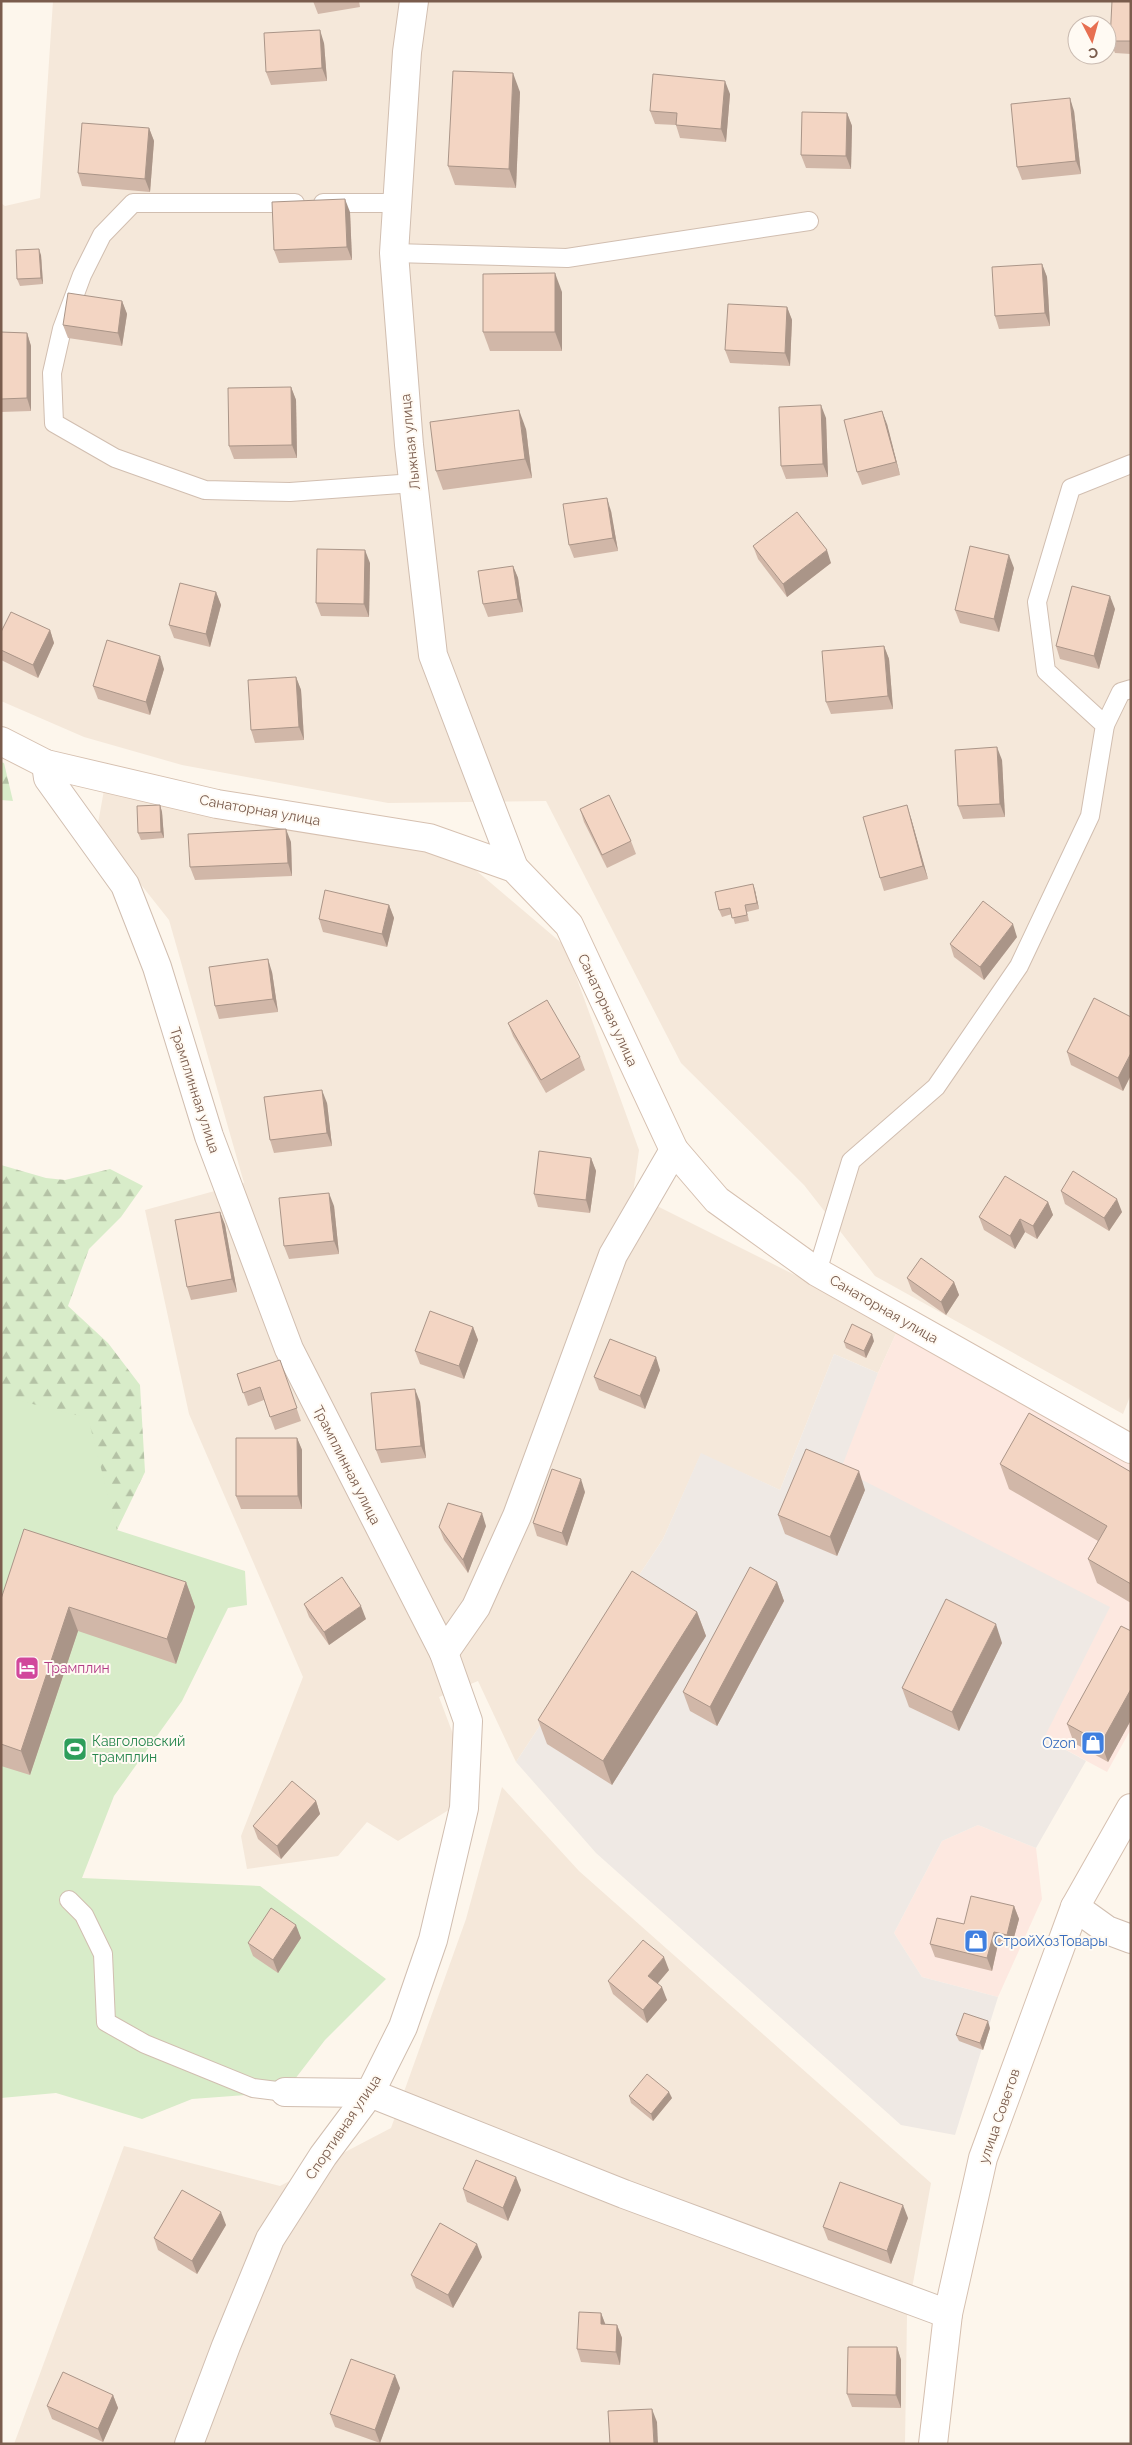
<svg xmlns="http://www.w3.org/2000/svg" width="1132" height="2445" font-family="Raleway,sans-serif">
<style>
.residential{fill:#f5e8da;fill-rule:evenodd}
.commercial{fill:#fde8e0}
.industrial{fill:#efe9e4}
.forest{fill:url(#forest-firs)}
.pitch{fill:#d8ecc9}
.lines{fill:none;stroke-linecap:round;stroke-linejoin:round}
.lane-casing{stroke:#d1beb0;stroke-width:20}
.street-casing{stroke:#d1beb0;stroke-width:30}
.secondary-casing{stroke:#d6c0b0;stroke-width:30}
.lane{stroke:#fff;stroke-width:18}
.street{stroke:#fff;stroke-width:28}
.secondary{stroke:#fff;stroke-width:28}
.wall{fill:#d1b7a8}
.shaded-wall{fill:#aa9588}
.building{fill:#f3d5c3;stroke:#aa9588}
.labels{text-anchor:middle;stroke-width:4;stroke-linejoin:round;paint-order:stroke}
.street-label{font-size:14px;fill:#7a5c4d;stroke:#fffaf3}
.hotel-label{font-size:14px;fill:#b23c85;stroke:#fffaf3;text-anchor:start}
.leisure-label{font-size:14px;fill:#27864d;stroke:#fffaf3;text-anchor:start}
.shop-label{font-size:14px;fill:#366cbe;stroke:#fffaf3;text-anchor:end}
</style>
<defs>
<pattern id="forest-firs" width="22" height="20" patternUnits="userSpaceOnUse" patternTransform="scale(1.25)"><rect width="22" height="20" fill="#d8ecc9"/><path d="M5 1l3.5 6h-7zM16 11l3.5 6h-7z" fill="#b4c2a5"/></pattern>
</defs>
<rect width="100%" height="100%" fill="#fdf6ec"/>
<g class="residential">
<path d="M53,1H1131V1394L1123,1414L875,1276L804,1185L681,1063L546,801L388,803L182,765L84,737L1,701V203L5,206L40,198ZM1077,25H1107V55H1077Z"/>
<path d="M104,790L405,839L465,861L565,946L639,1150L633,1194L899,1327L878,1373L834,1354L780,1490L701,1454L663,1539L516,1762L478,1681L439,1697L453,1734L452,1808L398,1841L367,1822L338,1856L247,1869L241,1836L303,1677L189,1414L145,1210L244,1183L169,920L97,829Z"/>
<path d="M502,1787L579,1871L931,2183L907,2316L905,2444H14L124,2146L280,2186L391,2128L466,1919Z"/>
</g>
<g class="commercial">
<path d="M899,1327L1131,1465V1729L1107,1772L1044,1738L840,1469L878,1373Z"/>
<path d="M978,1825L1036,1848L1042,1899L998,1997L922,1977L894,1933L942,1841Z"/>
</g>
<path class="industrial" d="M834,1354L878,1373L841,1469L1110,1607L1044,1738L1086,1761L1036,1848L978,1825L942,1841L894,1933L922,1977L998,1997L955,2135L901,2125L596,1853L516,1762L663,1539L701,1453L780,1490Z"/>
<g class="forest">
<path d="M1,762L4,763L13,801L1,800Z"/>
<path d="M1,1165L46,1178L65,1180L110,1169L143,1186L121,1217L89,1249L68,1306L108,1343L140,1385L145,1472L117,1530L1,1495Z"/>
</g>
<path class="pitch" d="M1,1396L88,1418L117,1530L245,1571L247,1605L228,1608L182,1701L114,1796L82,1878L260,1886L386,1979L325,2040L285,2092L192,2099L142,2119L56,2093L1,2098Z"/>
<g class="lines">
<g class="lane-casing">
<g id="lane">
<path d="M295,203H133L102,235L82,275L62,329L52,373L54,423L115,458L205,490L290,492L414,483"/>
<path d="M323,203H397"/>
<path d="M394,253L567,258L809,221"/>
<path d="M1105,725L1121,692L1131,689"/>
<path d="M817,1272L851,1161L936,1087L1019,966L1090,816L1105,725L1046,671L1037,602L1071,488L1131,464"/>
<path d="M69,1900L84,1915L103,1954L106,2022L145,2044L253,2088L285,2092"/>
</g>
</g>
<g class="street-casing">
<g id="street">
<path d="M414,1L407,52L394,253L409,445L433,655L514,868"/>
<path d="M46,764L48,778L125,885L157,967L209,1136L289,1349L444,1653L476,1607L517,1516L613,1255L674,1150"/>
<path d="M1075,1907L1107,1930L1131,1939"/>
<path d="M285,2092L370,2093L624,2194L948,2314"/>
<path d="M189,2444L226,2346L270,2239L323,2156L370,2093L403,2027L433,1940L464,1808L468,1721L444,1653"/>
</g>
</g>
<g class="secondary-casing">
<g id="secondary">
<path d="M1,741L46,764L217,804L429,838L514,868L569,925L674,1150L717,1200L817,1272L1131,1449"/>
<path d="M933,2444L948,2314L983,2158L1075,1907L1131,1808"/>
</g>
</g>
<use href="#lane" class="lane"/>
<use href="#street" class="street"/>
<use href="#secondary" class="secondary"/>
</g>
<g class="wall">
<path d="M313,1H359L360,7L318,14Z"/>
<path d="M1131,1V54L1115,53L1110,41Z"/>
<path d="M324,43L327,81L271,85L266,72Z"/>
<path d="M520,92L516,188L455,185L448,166Z"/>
<path d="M730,94L726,142L680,138L676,125L655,124L650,111Z"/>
<path d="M1074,111L1081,174L1022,180L1017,167Z"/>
<path d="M847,113L852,126L851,169L806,168L801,155Z"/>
<path d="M149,128L154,141L150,192L82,186L78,173Z"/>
<path d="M350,212L352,260L279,263L274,250Z"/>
<path d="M41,255L43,284L20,286L17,279Z"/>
<path d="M1042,264L1047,277L1050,326L999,329L995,316Z"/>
<path d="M562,292V351H490L483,332Z"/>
<path d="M122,301L127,314L122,346L68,338L63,325Z"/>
<path d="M787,307L792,320L790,366L730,363L725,350Z"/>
<path d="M1,332L27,333L31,346V411L1,412Z"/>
<path d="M291,387L296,400L297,458L234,459L229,446Z"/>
<path d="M826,418L828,477L786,479L781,466Z"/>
<path d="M887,424L900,475L862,485L857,472Z"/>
<path d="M526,429L532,478L443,490L436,471Z"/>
<path d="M611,511L618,551L574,558L569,545Z"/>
<path d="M753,546L831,563L787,597L758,559Z"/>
<path d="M370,563L369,617L321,616L316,603Z"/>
<path d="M513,566L518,578L523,612L488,617L483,604Z"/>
<path d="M1014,568L999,632L960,623L955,610Z"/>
<path d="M216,592L221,605L210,647L174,638L169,625Z"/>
<path d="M1115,609L1099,669L1060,659L1056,646Z"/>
<path d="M50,630L54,643L38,678L1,660V632Z"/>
<path d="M884,646L889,659L893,709L831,714L826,702Z"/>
<path d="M164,669L150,715L98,699L93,686Z"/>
<path d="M296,677L301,690L304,740L255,743L251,730Z"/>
<path d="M1002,760L1005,817L963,819L958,806Z"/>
<path d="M160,805L162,812L164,838L141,840L138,833Z"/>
<path d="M580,809L631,841L636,854L607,868L584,822Z"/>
<path d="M911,818L928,879L884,891L880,878Z"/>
<path d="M291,842L292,876L195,880L190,867Z"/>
<path d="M755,890L759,909L747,912L749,921L735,924L732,914L722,917L719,910Z"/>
<path d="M389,905L394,918L387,947L323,932L319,919Z"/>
<path d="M1017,937L984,980L954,957L950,944Z"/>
<path d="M272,972L278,1012L219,1019L215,1006Z"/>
<path d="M1131,1017V1075L1123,1091L1071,1065L1067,1052Z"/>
<path d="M508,1023L580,1057L585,1070L546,1093L513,1036Z"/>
<path d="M327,1103L332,1146L274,1153L270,1140Z"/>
<path d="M591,1158L596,1171L590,1213L538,1207L534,1194Z"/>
<path d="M1061,1191L1122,1212L1109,1231L1065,1204Z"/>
<path d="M1048,1202L1053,1215L1037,1239L1025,1232L1015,1249L984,1230L979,1217Z"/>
<path d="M334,1206L339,1254L289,1259L284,1246Z"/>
<path d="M220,1212L225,1225L237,1292L191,1300L187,1287Z"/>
<path d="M907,1278L954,1282L959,1295L946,1315L912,1291Z"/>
<path d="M473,1327L478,1340L464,1379L420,1364L415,1351Z"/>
<path d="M874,1341L866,1358L846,1348L844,1342Z"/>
<path d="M280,1360L301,1421L275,1430L264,1400L248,1406L237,1374Z"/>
<path d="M660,1370L645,1409L599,1390L594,1377Z"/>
<path d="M420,1402L426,1458L381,1463L376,1450Z"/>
<path d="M297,1438L302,1450V1509H241L236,1496Z"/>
<path d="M1000,1464L1131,1472V1603L1097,1583L1088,1559L1098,1541L1009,1489Z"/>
<path d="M865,1490L837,1556L785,1534L778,1515Z"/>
<path d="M585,1492L567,1546L537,1536L533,1523Z"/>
<path d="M486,1526L468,1573L444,1540L439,1527Z"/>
<path d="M186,1582L195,1607L176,1664L78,1631L30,1775L1,1766V1599Z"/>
<path d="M777,1582L784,1601L717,1726L690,1711L683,1692Z"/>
<path d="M304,1604L366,1619L329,1645L309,1617Z"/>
<path d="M697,1612L706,1636L612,1785L547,1744L538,1720Z"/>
<path d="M1131,1631V1720L1108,1762L1074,1743L1067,1724Z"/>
<path d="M1002,1643L959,1731L909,1707L902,1688Z"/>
<path d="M316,1801L320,1814L281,1859L258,1839L253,1826Z"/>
<path d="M1014,1906L1019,1919L1011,1948L998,1944L992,1971L935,1957L930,1944L964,1924Z"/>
<path d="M301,1938L278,1973L253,1956L248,1943Z"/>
<path d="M669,1970L657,1984L667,2000L647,2023L613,1994L608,1981Z"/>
<path d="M990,2028L983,2050L959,2041L956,2035Z"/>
<path d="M629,2096L672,2098L653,2121L631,2103Z"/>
<path d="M463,2189L521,2190L508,2221L467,2202Z"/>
<path d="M908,2218L891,2264L828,2240L823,2227Z"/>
<path d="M226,2225L197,2274L158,2250L154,2238Z"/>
<path d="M482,2257L453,2308L416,2288L411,2275Z"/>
<path d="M601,2313L605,2324L617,2325L622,2338L620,2365L581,2362L577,2349Z"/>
<path d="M897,2347L901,2360V2408L852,2407L847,2394Z"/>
<path d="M400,2388L380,2443L335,2427L330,2414Z"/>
<path d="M113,2395L118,2408L103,2442L52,2419L47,2406Z"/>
</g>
<g class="shaded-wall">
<path d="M320,30L324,43L327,81L322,68Z"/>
<path d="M513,73L520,92L516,188L509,169Z"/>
<path d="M725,81L730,94L726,142L721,129Z"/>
<path d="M1070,98L1074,111L1081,174L1076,161Z"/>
<path d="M847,113L852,126L851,169L846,156Z"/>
<path d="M149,128L154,141L150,192L145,179Z"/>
<path d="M345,199L350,212L352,260L347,247Z"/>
<path d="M39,249L41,255L43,284L41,278Z"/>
<path d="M1042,264L1047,277L1050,326L1045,313Z"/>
<path d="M555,273L562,292V351L555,332Z"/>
<path d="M122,301L127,314L122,346L118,333Z"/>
<path d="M787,307L792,320L790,366L785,353Z"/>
<path d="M27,333L31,346V411L27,398Z"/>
<path d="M291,387L296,400L297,458L292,445Z"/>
<path d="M821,405L826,418L828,477L823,464Z"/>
<path d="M519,410L526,429L532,478L525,459Z"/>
<path d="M882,411L887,424L900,475L896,462Z"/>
<path d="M607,498L611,511L618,551L613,538Z"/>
<path d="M365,550L370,563L369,617L364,604Z"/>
<path d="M827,550L831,563L787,597L783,584Z"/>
<path d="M1009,555L1014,568L999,632L994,619Z"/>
<path d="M513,566L518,578L523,612L518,599Z"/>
<path d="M216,592L221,605L210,647L206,634Z"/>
<path d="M1110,596L1115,609L1099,669L1094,656Z"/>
<path d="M50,630L54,643L38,678L33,665Z"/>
<path d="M884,646L889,659L893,709L888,696Z"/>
<path d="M160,656L164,669L150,715L146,702Z"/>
<path d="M296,677L301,690L304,740L299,727Z"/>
<path d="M997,747L1002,760L1005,817L1000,804Z"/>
<path d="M160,805L162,812L164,838L161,832Z"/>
<path d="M907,805L911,818L928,879L923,866Z"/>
<path d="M286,829L291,842L292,876L288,863Z"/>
<path d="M753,884L755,890L759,909L757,903Z"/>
<path d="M389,905L394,918L387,947L382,934Z"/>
<path d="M1013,924L1017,937L984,980L980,967Z"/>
<path d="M268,959L272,972L278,1012L273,999Z"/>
<path d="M1131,1053V1075L1123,1091L1118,1078Z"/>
<path d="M322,1090L327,1103L332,1146L327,1133Z"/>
<path d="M591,1158L596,1171L590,1213L586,1200Z"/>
<path d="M329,1193L334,1206L339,1254L334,1241Z"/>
<path d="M1117,1199L1122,1212L1109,1231L1104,1218Z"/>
<path d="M1048,1202L1053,1215L1037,1239L1033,1226Z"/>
<path d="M220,1212L225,1225L237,1292L232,1279Z"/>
<path d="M1020,1219L1025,1232L1015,1249L1010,1236Z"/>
<path d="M954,1282L959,1295L946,1315L941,1302Z"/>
<path d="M473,1327L478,1340L464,1379L459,1366Z"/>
<path d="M872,1334L874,1341L866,1358L864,1351Z"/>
<path d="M656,1357L660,1370L645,1409L640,1396Z"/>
<path d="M415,1389L420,1402L426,1458L421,1446Z"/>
<path d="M297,1438L302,1450V1509L298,1496Z"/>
<path d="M859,1471L865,1490L837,1556L830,1537Z"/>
<path d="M581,1479L585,1492L567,1546L562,1533Z"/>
<path d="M482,1513L486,1526L468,1573L463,1560Z"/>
<path d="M186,1582L195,1607L176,1664L167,1639Z"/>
<path d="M777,1582L784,1601L717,1726L710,1707Z"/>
<path d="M361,1606L366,1619L329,1645L324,1632Z"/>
<path d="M69,1607L78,1631L30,1775L21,1751Z"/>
<path d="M697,1612L706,1636L612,1785L603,1761Z"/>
<path d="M996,1624L1002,1643L959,1731L952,1712Z"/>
<path d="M1131,1689V1720L1108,1762L1101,1743Z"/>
<path d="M316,1801L320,1814L281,1859L277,1846Z"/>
<path d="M1014,1906L1019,1919L1011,1948L1007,1935Z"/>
<path d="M296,1925L301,1938L278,1973L273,1960Z"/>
<path d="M994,1932L998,1944L992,1971L987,1958Z"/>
<path d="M664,1957L669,1970L653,1989L648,1976Z"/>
<path d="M662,1987L667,2000L647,2023L643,2010Z"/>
<path d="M988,2021L990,2028L983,2050L980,2043Z"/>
<path d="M669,2092L672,2098L653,2121L651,2114Z"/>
<path d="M516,2177L521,2190L508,2221L503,2208Z"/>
<path d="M903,2205L908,2218L891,2264L887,2251Z"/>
<path d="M221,2212L226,2225L197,2274L192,2261Z"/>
<path d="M477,2244L482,2257L453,2308L448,2295Z"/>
<path d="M601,2313L606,2326L601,2324Z"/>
<path d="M617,2325L622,2338L620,2365L616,2352Z"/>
<path d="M897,2347L901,2360V2408L896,2395Z"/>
<path d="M395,2375L400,2388L380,2443L375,2430Z"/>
<path d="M113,2395L118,2408L103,2442L98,2429Z"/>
<path d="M652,2409L657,2422L658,2444H654Z"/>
</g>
<g class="building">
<path d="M1112,1H1131V41H1110Z"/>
<path d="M320,30L322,68L266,72L264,33Z"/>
<path d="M453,71L513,73L509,169L448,166Z"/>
<path d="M653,74L725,81L721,129L676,125L677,113L650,111Z"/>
<path d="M1070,98L1076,161L1017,167L1011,104Z"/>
<path d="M802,112L847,113L846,156L801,155Z"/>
<path d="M82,123L149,128L145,179L78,173Z"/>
<path d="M345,199L347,247L274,250L272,202Z"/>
<path d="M39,249L41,278L17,279L16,250Z"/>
<path d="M1042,264L1045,313L995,316L992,267Z"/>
<path d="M555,273V332H483V274Z"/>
<path d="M68,293L122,301L118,333L63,325Z"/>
<path d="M728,304L787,307L785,353L725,350Z"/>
<path d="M1,332L27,333V398L1,399Z"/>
<path d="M291,387L292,445L229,446L228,388Z"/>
<path d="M821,405L823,464L781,466L779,407Z"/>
<path d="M519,410L525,459L436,471L430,422Z"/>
<path d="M882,411L896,462L857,472L844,420Z"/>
<path d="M607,498L613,538L569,545L563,504Z"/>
<path d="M797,512L827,550L783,584L753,546Z"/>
<path d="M970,546L1009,555L994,619L955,610Z"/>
<path d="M317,549L365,550L364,604L316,603Z"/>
<path d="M513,566L518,599L483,604L478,571Z"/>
<path d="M180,583L216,592L206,634L169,625Z"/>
<path d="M1072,586L1110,596L1094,656L1056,646Z"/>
<path d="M11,612L50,630L33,665L1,650V632Z"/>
<path d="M107,640L160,656L146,702L93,686Z"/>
<path d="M884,646L888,696L826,702L822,651Z"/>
<path d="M296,677L299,727L251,730L248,680Z"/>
<path d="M997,747L1000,804L958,806L955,750Z"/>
<path d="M609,795L631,841L602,855L580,809Z"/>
<path d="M160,805L161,832L138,833L137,806Z"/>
<path d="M907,805L923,866L880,878L863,817Z"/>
<path d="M286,829L288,863L190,867L188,834Z"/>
<path d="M753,884L757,903L745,905L747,915L732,918L730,908L719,910L715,892Z"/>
<path d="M325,890L389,905L382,934L319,919Z"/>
<path d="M983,901L1013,924L980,967L950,944Z"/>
<path d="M268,959L273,999L215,1006L209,967Z"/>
<path d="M1094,998L1131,1017V1053L1118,1078L1067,1052Z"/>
<path d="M547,1000L580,1057L541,1080L508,1023Z"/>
<path d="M322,1090L327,1133L270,1140L264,1097Z"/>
<path d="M539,1151L591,1158L586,1200L534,1194Z"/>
<path d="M1073,1171L1117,1199L1104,1218L1061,1191Z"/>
<path d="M1005,1176L1048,1202L1033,1226L1020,1219L1010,1236L979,1217Z"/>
<path d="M329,1193L334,1241L284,1246L279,1198Z"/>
<path d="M220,1212L232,1279L187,1287L175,1220Z"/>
<path d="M921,1258L954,1282L941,1302L907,1278Z"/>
<path d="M430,1311L473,1327L459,1366L415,1351Z"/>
<path d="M852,1324L872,1334L864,1351L844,1342Z"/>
<path d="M610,1339L656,1357L640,1396L594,1377Z"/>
<path d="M280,1360L297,1408L270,1417L260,1387L243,1393L237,1374Z"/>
<path d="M415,1389L421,1446L376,1450L371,1393Z"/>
<path d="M1029,1413L1131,1472V1584L1088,1559L1107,1526L1000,1464Z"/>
<path d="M236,1438H297L298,1496H236Z"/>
<path d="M806,1449L859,1471L830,1537L778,1515Z"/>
<path d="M552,1469L581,1479L562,1533L533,1523Z"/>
<path d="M448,1503L482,1513L463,1560L439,1527Z"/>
<path d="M24,1529L186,1582L167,1639L69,1607L21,1751L1,1744V1599Z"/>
<path d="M750,1567L777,1582L710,1707L683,1692Z"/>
<path d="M632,1571L697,1612L603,1761L538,1720Z"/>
<path d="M342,1577L361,1606L324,1632L304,1604Z"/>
<path d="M946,1599L996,1624L952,1712L902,1688Z"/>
<path d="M1121,1626L1131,1631V1689L1101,1743L1067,1724Z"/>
<path d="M292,1781L316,1801L277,1846L253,1826Z"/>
<path d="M971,1896L1014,1906L1007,1935L994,1932L987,1958L930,1944L937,1918L964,1924Z"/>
<path d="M271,1908L296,1925L273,1960L248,1943Z"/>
<path d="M643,1940L664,1957L648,1976L662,1987L643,2010L608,1981Z"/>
<path d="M964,2013L988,2021L980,2043L956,2035Z"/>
<path d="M647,2074L669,2092L651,2114L629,2096Z"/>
<path d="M476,2160L516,2177L503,2208L463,2189Z"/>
<path d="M840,2182L903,2205L887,2251L823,2227Z"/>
<path d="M182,2190L221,2212L192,2261L154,2238Z"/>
<path d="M440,2223L477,2244L448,2295L411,2275Z"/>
<path d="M579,2312L601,2313V2324L617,2325L616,2352L577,2349Z"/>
<path d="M848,2347H897L896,2395L847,2394Z"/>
<path d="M351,2359L395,2375L375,2430L330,2414Z"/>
<path d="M63,2372L113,2395L98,2429L47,2406Z"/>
<path d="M652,2409L654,2444H610L608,2411Z"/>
</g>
<defs>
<g id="hotel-square" transform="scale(1.25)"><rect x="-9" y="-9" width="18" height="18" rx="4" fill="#d1479c" stroke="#fffaf3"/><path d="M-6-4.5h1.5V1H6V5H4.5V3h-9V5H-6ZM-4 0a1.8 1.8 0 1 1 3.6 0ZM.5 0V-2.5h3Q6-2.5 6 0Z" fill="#fff"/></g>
<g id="shop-square" transform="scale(1.25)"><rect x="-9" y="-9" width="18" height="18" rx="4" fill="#3f7fe0" stroke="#fffaf3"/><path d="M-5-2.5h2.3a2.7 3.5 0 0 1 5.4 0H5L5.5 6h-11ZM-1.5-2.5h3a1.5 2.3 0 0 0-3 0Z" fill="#fff"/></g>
<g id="stadium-square" transform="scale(1.25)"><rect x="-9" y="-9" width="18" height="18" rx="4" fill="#2e9e5b" stroke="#fffaf3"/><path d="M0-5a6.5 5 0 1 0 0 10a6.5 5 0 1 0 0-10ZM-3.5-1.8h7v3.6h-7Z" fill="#fff"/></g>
</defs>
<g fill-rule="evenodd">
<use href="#hotel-square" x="27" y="1668"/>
<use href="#shop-square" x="1093" y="1743"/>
<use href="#stadium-square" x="75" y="1749"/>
<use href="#shop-square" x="976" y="1941"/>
</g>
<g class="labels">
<g class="street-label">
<text transform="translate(410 442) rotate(-96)" y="5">Лыжная улица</text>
<text transform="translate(260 810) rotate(10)" y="5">Санаторная улица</text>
<text transform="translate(608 1010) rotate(65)" y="5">Санаторная улица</text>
<text transform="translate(195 1090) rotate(72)" y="5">Трамплинная улица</text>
<text transform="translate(884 1309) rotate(30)" y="5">Санаторная улица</text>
<text transform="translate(347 1465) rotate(63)" y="5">Трамплинная улица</text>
<text transform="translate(999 2116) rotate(-71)" y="5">улица Советов</text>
<text transform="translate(343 2127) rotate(-56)" y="5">Спортивная улица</text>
</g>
<g class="hotel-label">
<text x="44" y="1673">Трамплин</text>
</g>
<g class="leisure-label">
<text x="92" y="1746">Кавголовский<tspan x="92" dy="16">трамплин</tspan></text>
</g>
<g class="shop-label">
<text x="1076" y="1748">Ozon</text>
<text x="994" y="1946" text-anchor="start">СтройХозТовары</text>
</g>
</g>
<rect width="1132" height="2445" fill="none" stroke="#7a5c4d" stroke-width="5"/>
<g transform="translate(1092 40) rotate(174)"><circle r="24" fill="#fffaf3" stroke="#cabbb1"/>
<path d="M0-4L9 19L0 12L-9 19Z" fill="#e76f51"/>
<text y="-8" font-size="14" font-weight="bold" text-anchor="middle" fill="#7a5c4d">С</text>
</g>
</svg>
